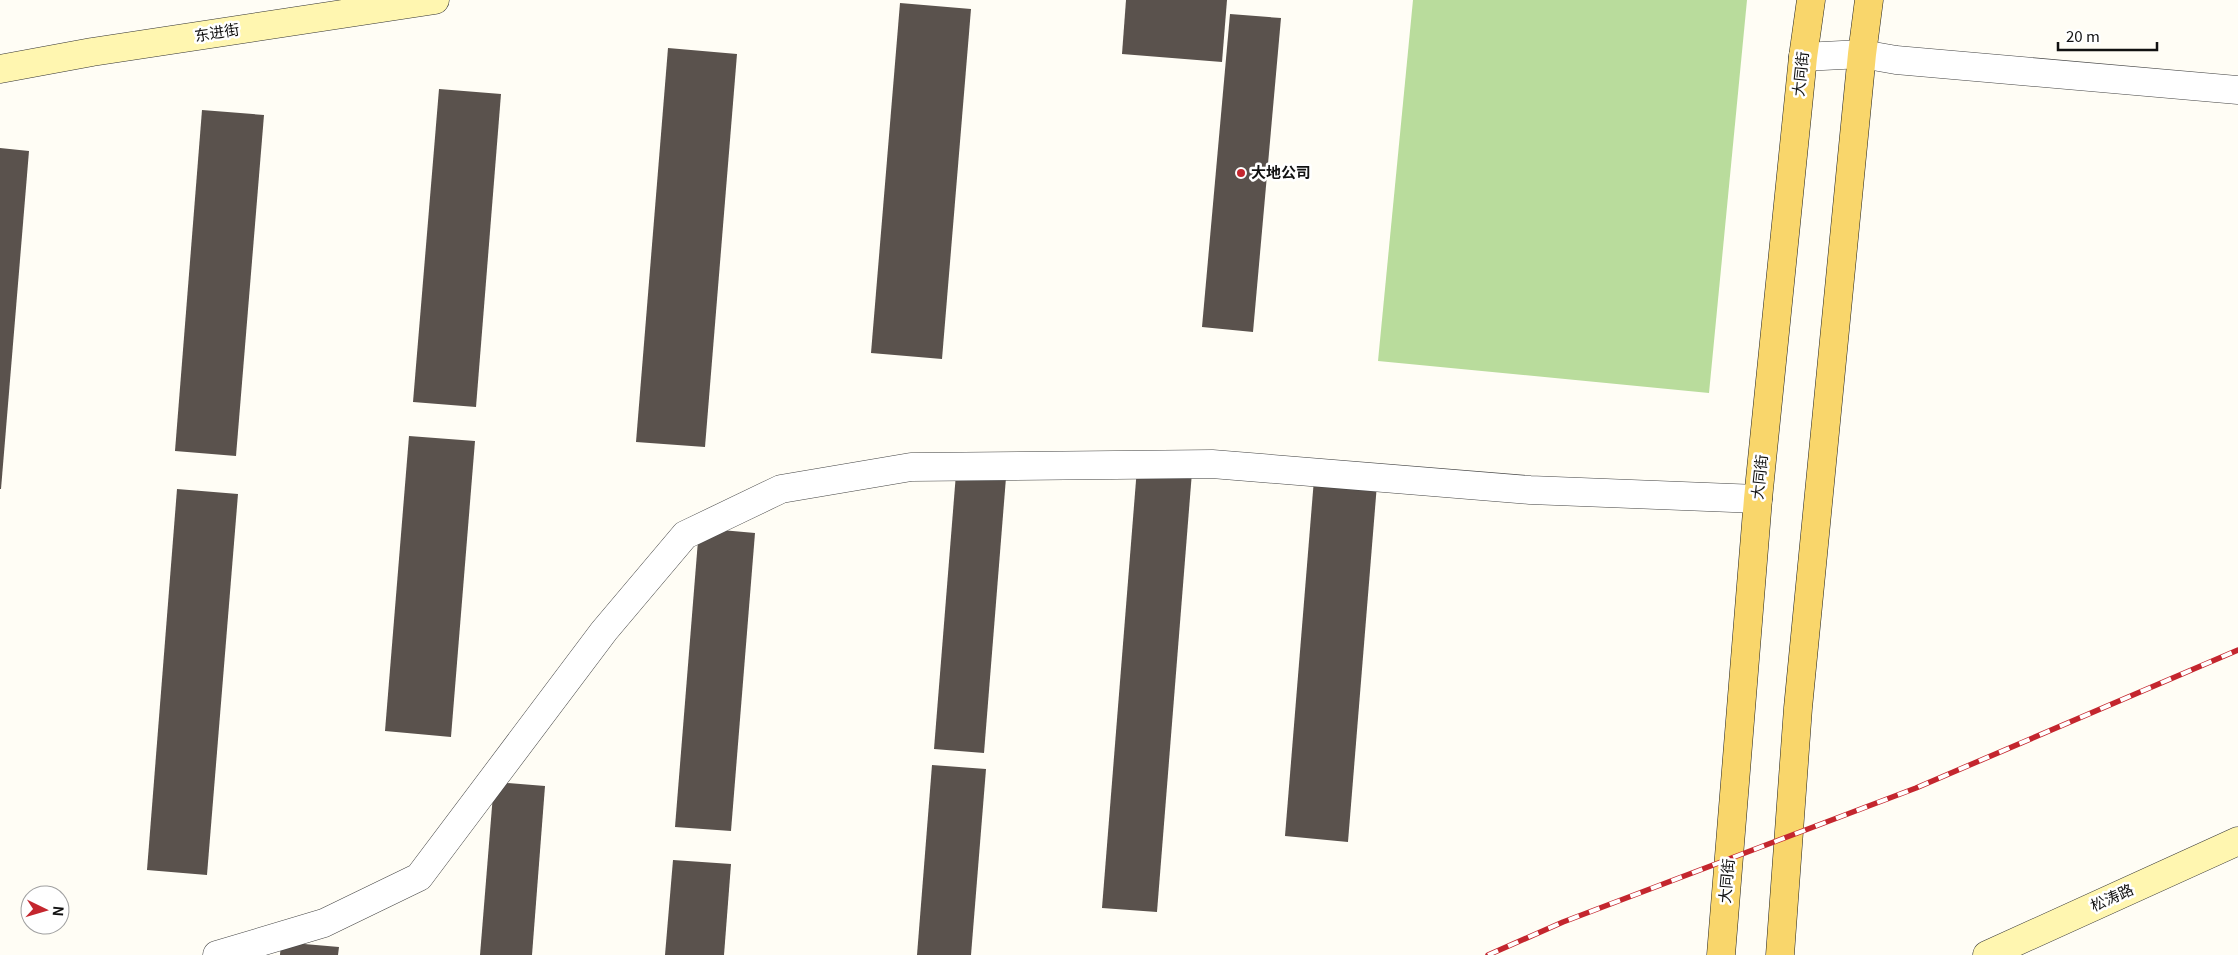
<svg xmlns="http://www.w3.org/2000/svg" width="2238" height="955" font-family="Georgia,'Noto Sans SC',serif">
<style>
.forest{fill:#b9dc9c}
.building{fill:#5a524d}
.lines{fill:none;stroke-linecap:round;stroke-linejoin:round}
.street-casing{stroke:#444;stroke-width:29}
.secondary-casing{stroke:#333;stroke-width:29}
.primary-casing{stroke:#222;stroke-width:29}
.street{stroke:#fff;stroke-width:28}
.secondary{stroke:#fff6b0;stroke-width:28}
.primary{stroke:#f9d66b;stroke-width:28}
.rail-casing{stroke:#c4262e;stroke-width:5.5}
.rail{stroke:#fff;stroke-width:4;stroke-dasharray:11;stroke-linecap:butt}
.poi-dot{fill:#c4262e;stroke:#fff;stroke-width:2}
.labels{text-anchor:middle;stroke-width:5;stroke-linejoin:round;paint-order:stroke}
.street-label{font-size:15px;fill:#111;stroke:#fff}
.poi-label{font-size:15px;font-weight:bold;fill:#111;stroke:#fff;text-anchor:start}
</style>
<rect width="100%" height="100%" fill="#fffdf5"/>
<path class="forest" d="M1413,0H1747L1709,393L1378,361Z"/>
<g class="building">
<path d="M1126,0H1227L1222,62L1122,54Z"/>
<path d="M900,3L971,9L942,359L871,353Z"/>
<path d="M1230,14L1281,18L1253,332L1202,327Z"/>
<path d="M668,48L737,54L705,447L636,442Z"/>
<path d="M439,89L501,94L476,407L413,402Z"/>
<path d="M202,110L264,115L236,456L175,451Z"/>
<path d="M0,148L29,151L1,489H0Z"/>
<path d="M409,436L475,441L451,737L385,731Z"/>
<path d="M957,461L1007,465L984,753L934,749Z"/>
<path d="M1137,468L1192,472L1157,912L1102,908Z"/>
<path d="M1314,479L1377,484L1348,842L1285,836Z"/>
<path d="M177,489L238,494L207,875L147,870Z"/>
<path d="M699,528L755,533L731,831L675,827Z"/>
<path d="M932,765L986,769L971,955H917Z"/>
<path d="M494,782L545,786L532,955H480Z"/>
<path d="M673,860L731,864L724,955H665Z"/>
<path d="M281,942L339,947L338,955H280Z"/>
</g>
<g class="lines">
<g class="street-casing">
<g id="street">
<path d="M1803,57L1862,54L1896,60L2238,90"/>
<path d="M217,955L324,923L419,877L604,631L685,535L781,489L911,467L1212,464L1530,490L1758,499"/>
</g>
</g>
<g class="secondary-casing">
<g id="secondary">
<path d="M0,69L92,52L435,0"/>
<path d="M1987,955L2238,841"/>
</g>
</g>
<g class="primary-casing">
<g id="primary">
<path d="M1721,955L1758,499L1803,57L1811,0"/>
<path d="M1780,955L1798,708L1862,54L1869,0"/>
</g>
</g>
<use href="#street" class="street"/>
<use href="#secondary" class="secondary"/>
<use href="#primary" class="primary"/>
<g class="rail-casing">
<path id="rail" d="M1488,955L1563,922L1916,788L2238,650"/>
</g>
<use href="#rail" class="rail"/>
</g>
<circle class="poi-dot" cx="1241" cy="173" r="5"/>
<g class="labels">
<g class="street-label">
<text transform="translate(217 33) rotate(-9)" y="5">东进街</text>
<text transform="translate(1801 74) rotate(-84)" y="5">大同街</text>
<text transform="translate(1760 477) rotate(-84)" y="5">大同街</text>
<text transform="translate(1727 881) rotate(-85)" y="5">大同街</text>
<text transform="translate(2112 898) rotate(-24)" y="5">松涛路</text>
</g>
<g class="poi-label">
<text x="1251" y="178">大地公司</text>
</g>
</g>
<g transform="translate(45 910) rotate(95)"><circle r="24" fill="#ffffff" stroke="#a0a0a0"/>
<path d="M0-4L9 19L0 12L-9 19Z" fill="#c4262e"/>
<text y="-8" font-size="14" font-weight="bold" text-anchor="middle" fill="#111111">N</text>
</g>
<path d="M2058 42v8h99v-8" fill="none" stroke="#111111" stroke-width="2.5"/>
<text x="2066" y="42" font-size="15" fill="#111111" stroke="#ffffff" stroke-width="4" paint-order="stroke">20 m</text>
</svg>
